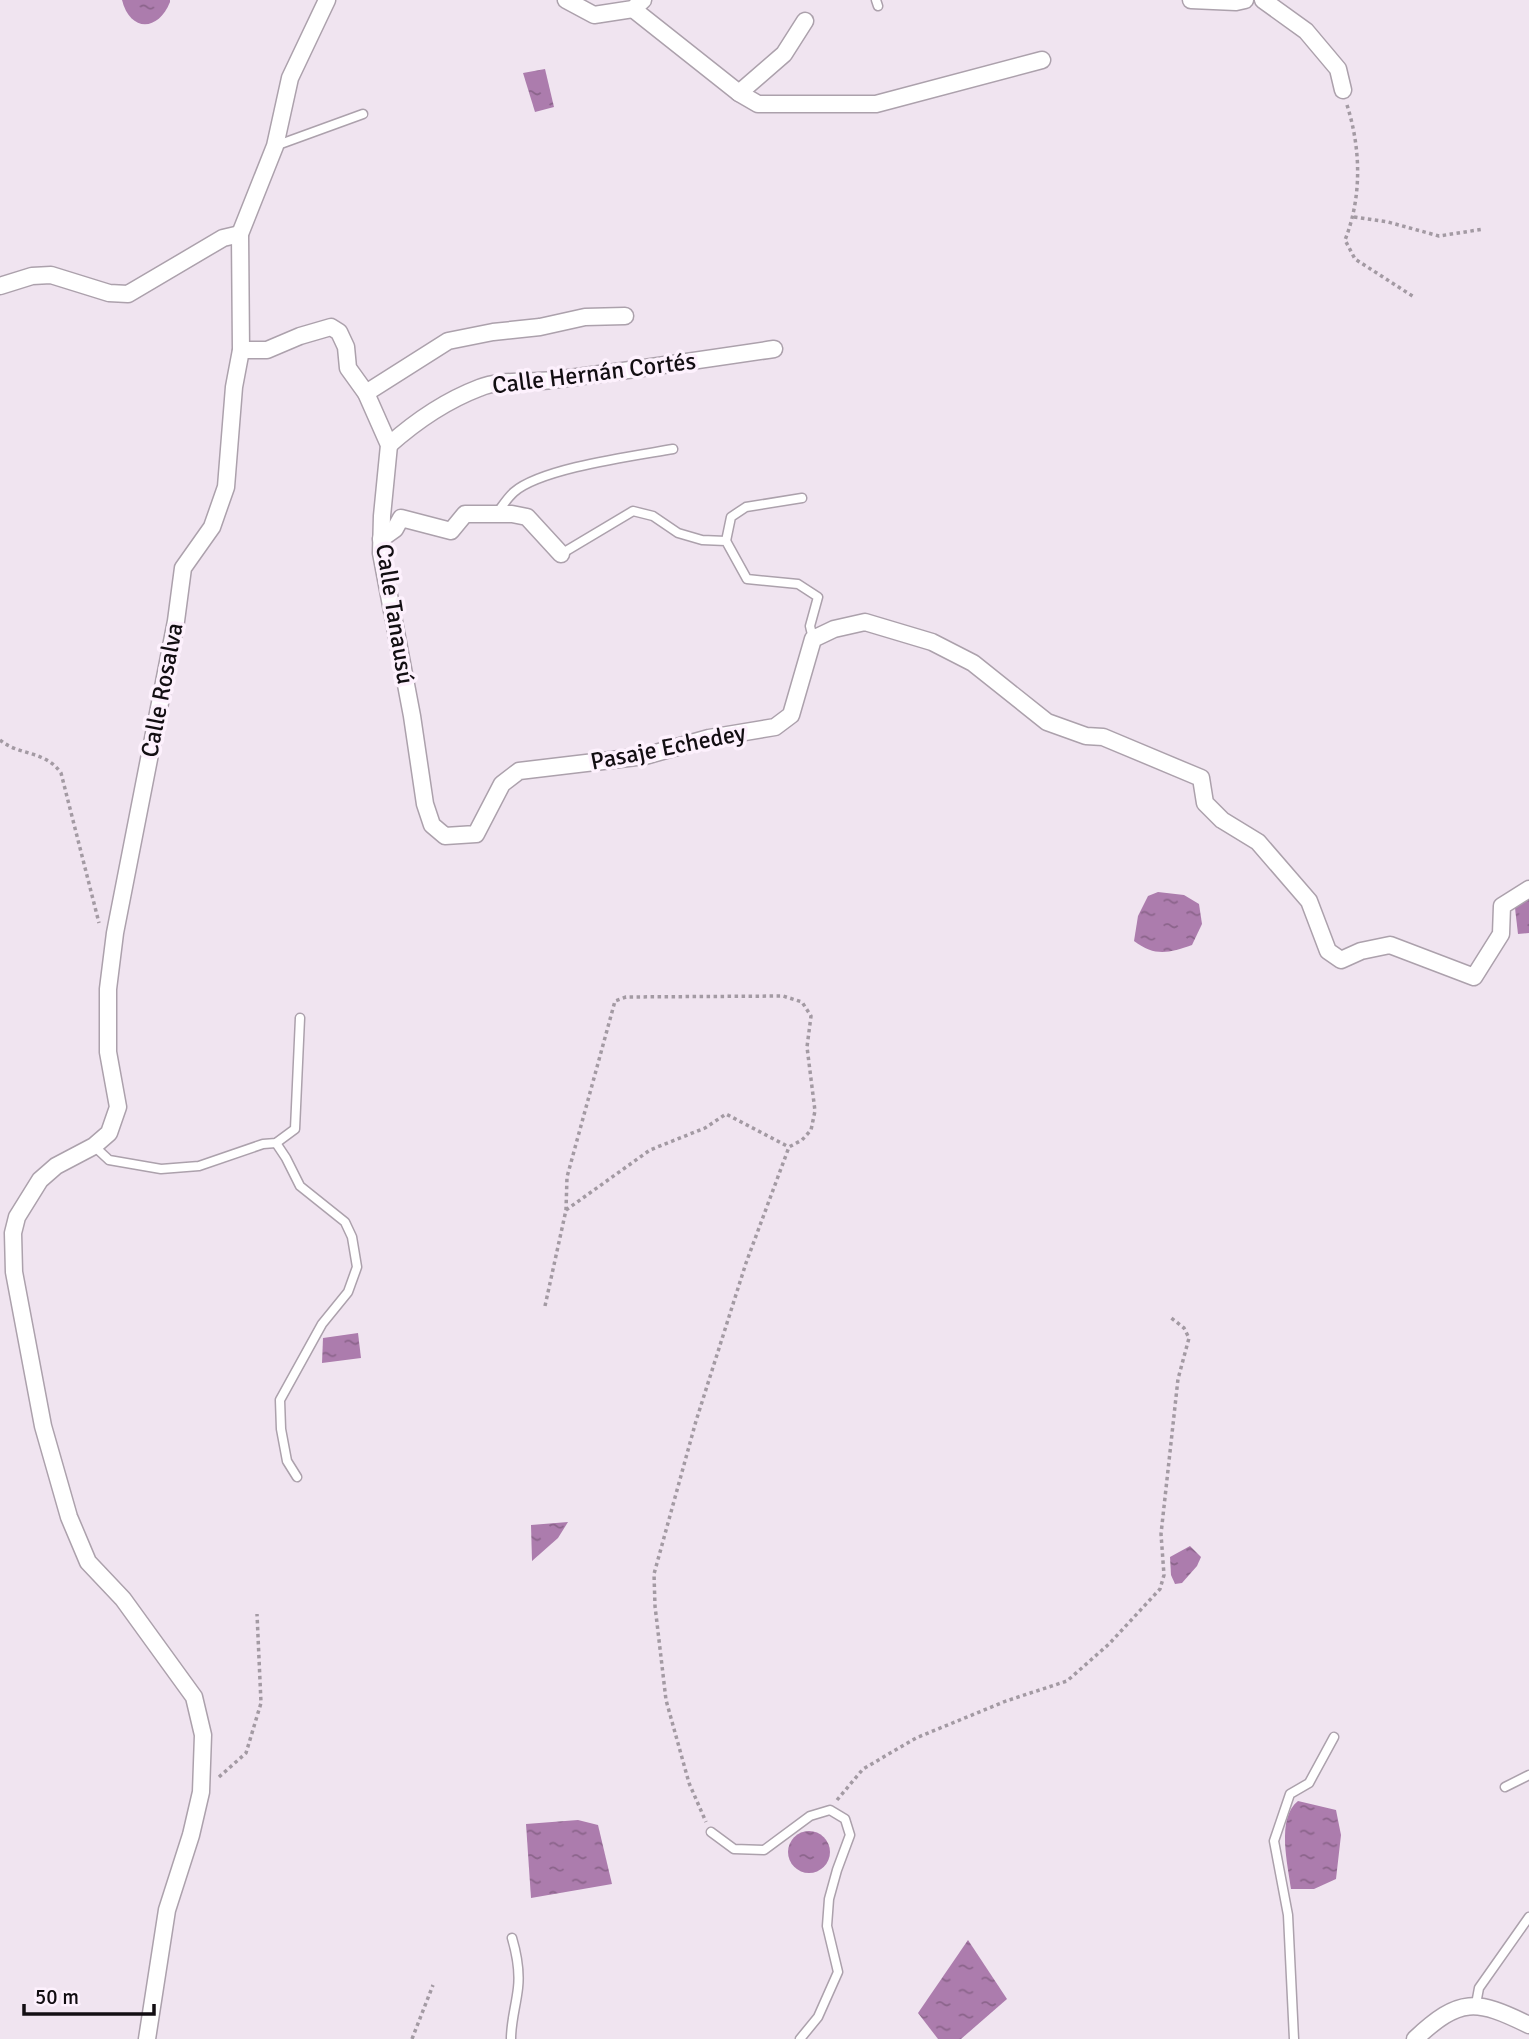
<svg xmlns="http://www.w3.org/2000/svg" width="1529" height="2039" font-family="Signika,sans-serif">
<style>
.water{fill:url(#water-ripples)}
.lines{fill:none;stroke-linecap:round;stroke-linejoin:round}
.lane-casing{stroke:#aca1ac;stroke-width:11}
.street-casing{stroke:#aca1ac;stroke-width:19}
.path{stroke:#a39aa3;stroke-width:3.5;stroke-dasharray:3.5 3.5;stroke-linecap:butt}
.lane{stroke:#fff;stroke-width:8}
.street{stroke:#fff;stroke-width:16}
.labels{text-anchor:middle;stroke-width:7;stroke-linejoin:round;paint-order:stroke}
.street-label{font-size:24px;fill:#120e12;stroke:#fdf1fd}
</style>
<defs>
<pattern id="water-ripples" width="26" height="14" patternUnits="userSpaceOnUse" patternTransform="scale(1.75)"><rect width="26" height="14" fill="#ac7cad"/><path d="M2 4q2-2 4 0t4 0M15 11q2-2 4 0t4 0" fill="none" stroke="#8b648b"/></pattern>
</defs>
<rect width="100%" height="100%" fill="#f0e4f0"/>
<g class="water">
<path d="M122,0H170V2C158,32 130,32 122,0Z"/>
<path d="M545,69L554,107L535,112L523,73Z"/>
<path d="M1158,892L1184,895L1199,904L1202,924L1192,945C1169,953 1155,957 1134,941L1138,916L1148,896Z"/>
<path d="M1529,899V933L1518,934L1515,908Z"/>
<path d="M358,1333L361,1358L322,1363L323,1338Z"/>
<path d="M568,1522L558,1538L532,1561L531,1525Z"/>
<path d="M1190,1546L1201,1557L1197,1566L1182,1583L1175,1584L1171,1575L1170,1557Z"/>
<path d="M1298,1801L1336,1810L1341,1835L1336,1879L1314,1889H1291C1288,1865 1276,1818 1298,1801Z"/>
<path d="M578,1820L598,1825L612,1884L531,1898L526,1824Z"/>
<circle cx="809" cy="1852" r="21"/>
<path d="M968,1940L1007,1999L961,2039H938L918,2013Z"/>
</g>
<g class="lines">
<g class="lane-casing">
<g id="lane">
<path d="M876,0L878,6"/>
<path d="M275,146L363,114"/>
<path d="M497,513C502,507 507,498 514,492C542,468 634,456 673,449"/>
<path d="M726,541L731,517L746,507L802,498"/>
<path d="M561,554L633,511L653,516L678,533L702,540L726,541L747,579L798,584L818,597L810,626L813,639"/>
<path d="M276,1143L286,1158L300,1186L345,1222L352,1237L357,1267L348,1292L322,1324L280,1400L281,1429L287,1461L297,1477"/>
<path d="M94,1146L109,1160L161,1169L199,1166L263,1144L276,1143L295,1129L300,1018"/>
<path d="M1505,1787L1529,1775"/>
<path d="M711,1832L734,1849L764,1850L810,1816L830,1810L845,1819L850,1835L837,1870L829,1899L827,1926L838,1972L818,2017L800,2039"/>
<path d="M1476,2004L1479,1988L1529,1917"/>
<path d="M511,2039C511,2021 516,2006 518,1988C520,1971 517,1955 512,1938"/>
<path d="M1294,2039L1288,1915L1274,1841L1290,1794L1309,1783L1334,1737"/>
</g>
</g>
<g class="street-casing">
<g id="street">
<path d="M566,0L594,15L633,9L643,0"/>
<path d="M1191,0L1236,2L1245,0"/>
<path d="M1263,0L1306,31L1338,69L1343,90"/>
<path d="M633,9L739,93L784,54L805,21"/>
<path d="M739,93L758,104H876L1042,60"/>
<path d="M0,286L32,276L51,275L109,293L128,294L223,238L240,234"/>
<path d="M241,350H267L300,336L331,327L339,332L346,347L348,368L366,393L389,445L382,516L381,553L412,716L425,804L432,825L445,836L476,834L502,784L519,771L645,756L709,738L775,727L791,715L813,639L834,629L865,622L932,642L973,663L1047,722L1086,736L1103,737L1201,778L1205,803L1222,820L1258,842L1309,901L1328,951L1341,960L1361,951L1390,945L1474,977L1501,934L1502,906L1529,889"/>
<path d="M366,393L448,341L493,332L540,327L585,317L625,316"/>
<path d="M389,445C416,421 445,401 479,388C501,379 529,383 552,380C626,371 700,360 774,349"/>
<path d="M381,539L395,529L401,518L451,531L465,514H512L527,517L561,554"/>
<path d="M147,2039L167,1910L191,1835L201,1792L203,1735L194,1697L123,1599L88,1562L69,1517L43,1426L14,1272L13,1233L17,1217L40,1180L56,1166L94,1146L109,1133L118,1107L108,1052V989L115,933L176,621L183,568L212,527L226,487L234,387L241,350L240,234L275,146L290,78L327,0"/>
<path d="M1415,2039C1460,1997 1476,1999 1529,2025"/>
</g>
</g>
<g class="path">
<path d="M1347,105C1361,149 1362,197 1345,240L1355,259L1414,297"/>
<path d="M1354,217L1388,222L1439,236L1484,229"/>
<path d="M0,740C19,756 45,750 61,773L99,923"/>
<path d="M566,1210L650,1150L705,1128L726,1114L789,1147"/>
<path d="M545,1306L566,1210L567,1177L615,1001L626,997L783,996L802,1002L811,1016L807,1047L815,1111L811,1130L802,1140L789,1147L746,1263L696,1421L654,1574L655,1606L666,1700L689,1783L706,1822"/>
<path d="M219,1777L246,1753L261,1703L257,1614"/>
<path d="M837,1800L863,1769L916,1738L1006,1701L1067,1681L1109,1644L1160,1589L1164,1575L1161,1534L1178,1379L1189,1338L1184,1328L1170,1317"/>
<path d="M412,2039L433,1985"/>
</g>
<use href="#lane" class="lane"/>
<use href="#street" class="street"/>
</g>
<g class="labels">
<g class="street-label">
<text transform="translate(594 373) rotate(-7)" y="8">Calle Hernán Cortés</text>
<text transform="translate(395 614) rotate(81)" y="8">Calle Tanausú</text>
<text transform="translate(162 690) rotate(-79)" y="8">Calle Rosalva</text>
<text transform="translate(668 747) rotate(-11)" y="8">Pasaje Echedey</text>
</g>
</g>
<path d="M24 2004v10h130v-10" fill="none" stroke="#120e12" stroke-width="3.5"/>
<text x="35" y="2004" font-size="21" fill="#120e12" stroke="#fdf1fd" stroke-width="5" paint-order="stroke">50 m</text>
</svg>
